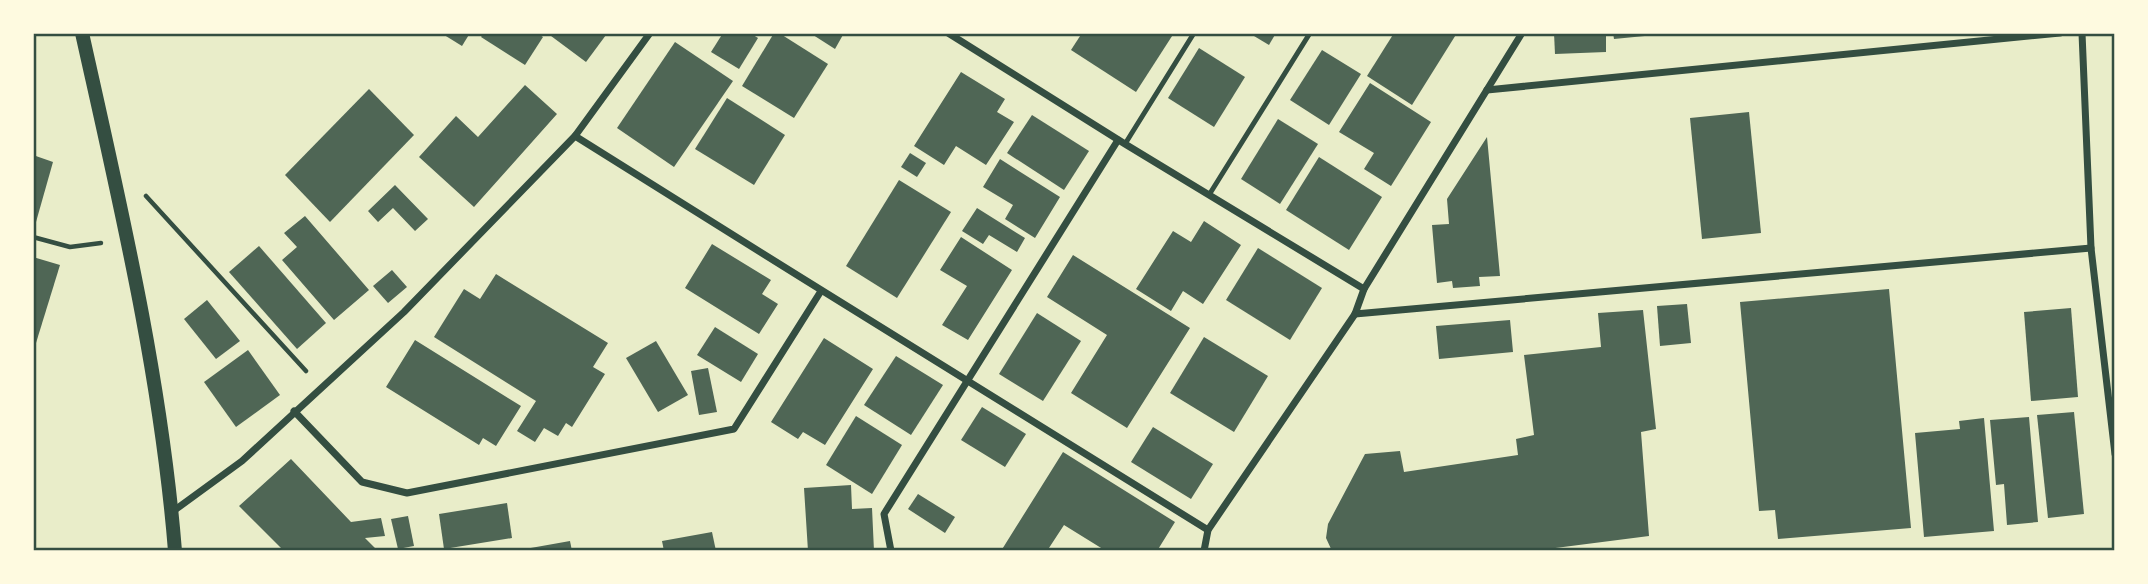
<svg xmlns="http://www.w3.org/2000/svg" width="2148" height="584" font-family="Helvetica,sans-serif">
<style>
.building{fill:#4f6655}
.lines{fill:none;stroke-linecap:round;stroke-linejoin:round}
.path{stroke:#344e41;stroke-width:4.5}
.service{stroke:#344e41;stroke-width:5}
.minor{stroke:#344e41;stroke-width:7}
.secondary{stroke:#344e41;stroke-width:14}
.neatline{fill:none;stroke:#344e41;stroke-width:2.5}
</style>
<rect width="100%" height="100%" fill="#e9edc9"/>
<g class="building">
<path d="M441,33H470L462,46Z"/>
<path d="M484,33H537L543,37L525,65L481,37Z"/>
<path d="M547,33H604L606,35L586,62Z"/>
<path d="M723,33H750L758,38L739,69L711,52Z"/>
<path d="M774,33H779L828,64L794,118L742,86Z"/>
<path d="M810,33H844L835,49Z"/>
<path d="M1082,33H1174L1136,92L1071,50Z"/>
<path d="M1249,33H1276L1269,45Z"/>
<path d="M1394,33H1457L1412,105L1367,76Z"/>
<path d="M1554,33H1606V52L1555,54Z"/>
<path d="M1613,33H1655V35L1614,39Z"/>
<path d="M675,42L733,81L674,167L617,128Z"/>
<path d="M1199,48L1245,77L1214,127L1168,98Z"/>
<path d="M1322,50L1361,74L1329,125L1290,100Z"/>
<path d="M961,72L1005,99L997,112L1014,122L986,165L956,146L944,165L914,146Z"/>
<path d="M1370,83L1431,122L1391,186L1364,169L1374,153L1339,132Z"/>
<path d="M525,85L557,114L474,207L419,157L456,116L478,137Z"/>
<path d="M369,89L414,135L330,222L285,175Z"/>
<path d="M727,98L785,135L754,185L695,149Z"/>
<path d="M1749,112L1761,233L1702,239L1690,118Z"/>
<path d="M1032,115L1089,151L1064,190L1007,153Z"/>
<path d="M1278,119L1318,144L1280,204L1241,179Z"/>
<path d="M1487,137L1500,276L1479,277L1480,286L1453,288L1452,281L1437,283L1432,225L1449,224L1447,199Z"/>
<path d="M910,153L926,163L917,177L901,167Z"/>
<path d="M33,155L53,162L36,222L33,221Z"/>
<path d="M1319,157L1382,197L1349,250L1286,210Z"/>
<path d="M1000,159L1060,197L1035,238L1005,219L1013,205L983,187Z"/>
<path d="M899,180L951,212L897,298L846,266Z"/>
<path d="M395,185L428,219L415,231L393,208L378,222L368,211Z"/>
<path d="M977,208L1025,238L1017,252L989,235L983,244L962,231Z"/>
<path d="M305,216L369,290L334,320L282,260L297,247L284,233Z"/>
<path d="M1204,221L1241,245L1203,304L1183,291L1171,311L1136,289L1173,231L1191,242Z"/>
<path d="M961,237L1012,270L968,340L942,325L967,286L940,270Z"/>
<path d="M712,244L771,280L762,294L778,304L759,334L685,288Z"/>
<path d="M259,246L326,323L297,349L229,272Z"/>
<path d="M1258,248L1322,288L1290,340L1226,300Z"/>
<path d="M1073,255L1190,328L1127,428L1071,393L1107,335L1047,297Z"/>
<path d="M33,257L60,265L36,343L33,342Z"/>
<path d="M392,270L407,287L388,303L373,286Z"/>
<path d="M496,274L608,343L593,367L605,374L572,427L566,423L558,436L544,428L535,442L517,431L536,401L434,337L464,289L480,299Z"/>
<path d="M1889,289L1911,528L1778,539L1775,510L1759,511L1740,302Z"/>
<path d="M207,300L240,341L216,359L184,319Z"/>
<path d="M1687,304L1691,343L1660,346L1657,306Z"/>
<path d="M2071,308L2078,397L2031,401L2024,312Z"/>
<path d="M1643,310L1656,429L1641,432L1649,536L1532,551H1332L1326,538L1328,524L1365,454L1400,451L1404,472L1518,455L1516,439L1534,435L1524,355L1601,347L1598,313Z"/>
<path d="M1037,313L1081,341L1043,401L999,374Z"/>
<path d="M1510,320L1513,352L1439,359L1436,326Z"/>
<path d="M715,327L758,354L741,382L697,355Z"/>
<path d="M1204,337L1268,376L1234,432L1170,393Z"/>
<path d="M824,338L873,369L825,445L803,432L798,439L771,422Z"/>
<path d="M415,340L521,406L496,446L483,438L479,445L386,387Z"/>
<path d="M656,341L688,395L658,412L626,358Z"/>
<path d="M248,350L280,395L236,427L204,382Z"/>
<path d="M896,356L943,385L911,435L864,405Z"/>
<path d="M708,368L717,412L699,415L691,371Z"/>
<path d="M982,407L1026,434L1005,467L961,440Z"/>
<path d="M2074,412L2084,514L2048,518L2037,415Z"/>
<path d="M856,416L902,445L872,494L826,465Z"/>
<path d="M2029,417L2038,522L2007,525L2004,484L1996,485L1990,420Z"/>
<path d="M1984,418L1994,531L1924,537L1915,433L1960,429L1959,421Z"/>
<path d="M1153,427L1213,464L1191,499L1131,462Z"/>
<path d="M1063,452L1175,522L1157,551H1106L1064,525L1047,551H1001Z"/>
<path d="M291,459L351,522L381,518L385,536L365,538L378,551H284L239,506Z"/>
<path d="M851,485L852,509L872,508L874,551H808L804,488Z"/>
<path d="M918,494L955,517L945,533L908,509Z"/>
<path d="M507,503L512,538L444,549L439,514Z"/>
<path d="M408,516L414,546L398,549L391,519Z"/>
<path d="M712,532L716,551H664L662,541Z"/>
<path d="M570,541L572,551H525V549Z"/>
</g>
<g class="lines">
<g class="path">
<path d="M146,196L306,371"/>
<path d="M33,237L70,247L101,243"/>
</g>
<g class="service">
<path d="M1125,144L1194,33"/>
<path d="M1209,195L1310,33"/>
</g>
<g class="minor">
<path d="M948,33L1125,144L1364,289"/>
<path d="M2082,33L2091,248L2115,454"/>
<path d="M1487,90L2060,33"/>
<path d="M575,136C785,269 997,398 1208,530"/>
<path d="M1355,314L2091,248"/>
<path d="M294,411L362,482L407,493L734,429L821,291"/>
<path d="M172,512L242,461L404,312L575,136L650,33"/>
<path d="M891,551L884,514L1118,140"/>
<path d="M1204,551L1208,530L1355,314L1364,289L1522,33"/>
</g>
<path class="secondary" d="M82,33C120,204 161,376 175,551"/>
</g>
<rect width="2148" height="584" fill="none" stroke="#fefae0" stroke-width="70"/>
<rect x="35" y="35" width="2078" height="514" class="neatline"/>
</svg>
